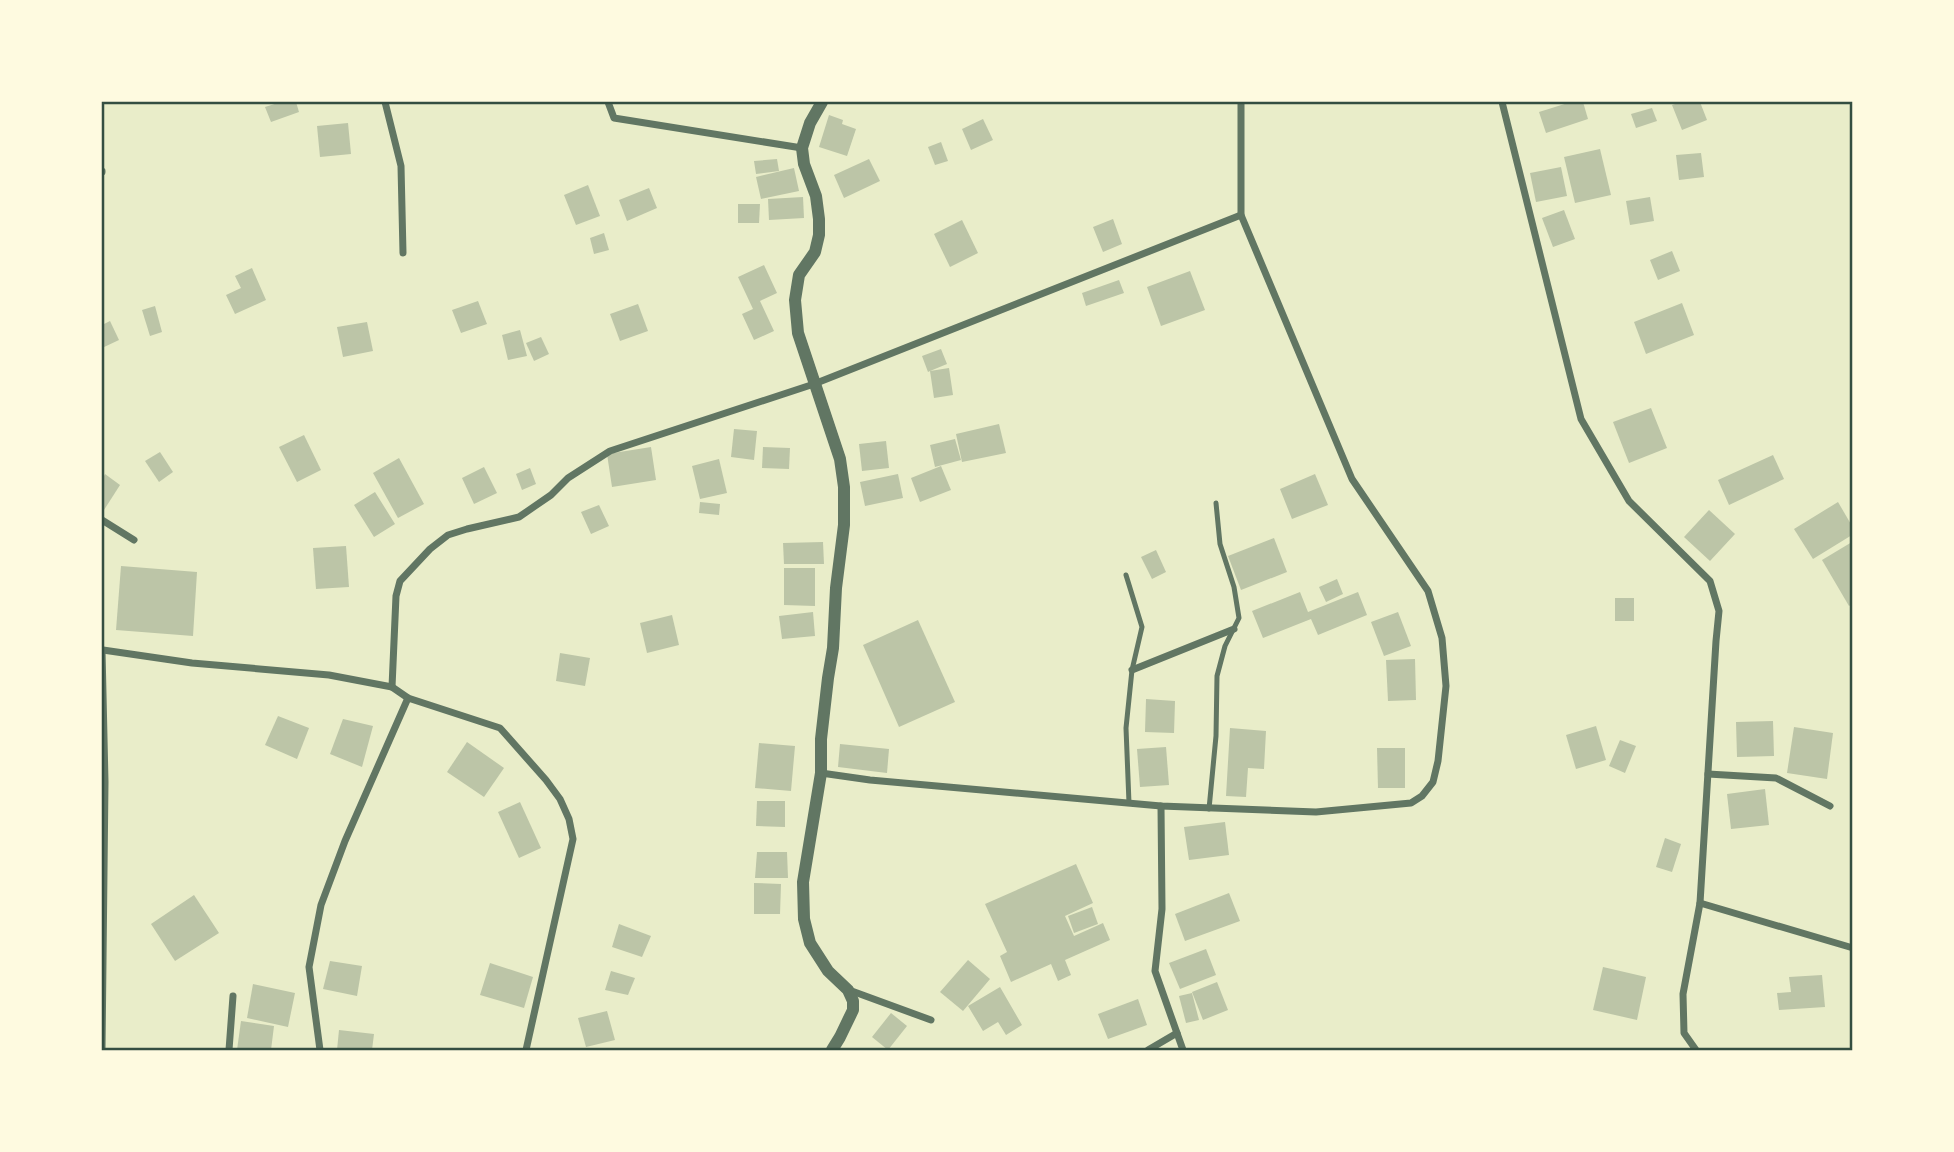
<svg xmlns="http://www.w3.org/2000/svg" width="1954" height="1152" font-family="Quicksand,sans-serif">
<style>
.building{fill:#bcc5a7}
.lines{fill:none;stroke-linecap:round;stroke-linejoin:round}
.service{stroke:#617663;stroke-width:5}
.minor{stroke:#617663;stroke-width:7}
.tertiary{stroke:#617663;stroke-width:12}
.neatline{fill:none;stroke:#344e41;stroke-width:2.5}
</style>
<rect width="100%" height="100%" fill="#e9edc9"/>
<g class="building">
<path d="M281,102H296L299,112L271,122L265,107Z"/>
<path d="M1571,102H1583L1588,119L1546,133L1539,112Z"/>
<path d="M1681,102H1700L1707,120L1682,130L1672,105Z"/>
<path d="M1652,108L1657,121L1636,128L1631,114Z"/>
<path d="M829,115L843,120L842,124L856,129L847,156L819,147Z"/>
<path d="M983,119L993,140L971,150L962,129Z"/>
<path d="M348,123L351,154L320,157L317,126Z"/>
<path d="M941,142L948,161L935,165L928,147Z"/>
<path d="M1600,149L1611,195L1575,203L1564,157Z"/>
<path d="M1701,153L1704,177L1679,180L1676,155Z"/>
<path d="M777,159L779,171L756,174L754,161Z"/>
<path d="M869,159L880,181L844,198L834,175Z"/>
<path d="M1561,167L1567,196L1536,202L1530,173Z"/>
<path d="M794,168L799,191L761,199L756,177Z"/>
<path d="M588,185L600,216L576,225L564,195Z"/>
<path d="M649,188L657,208L627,221L619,200Z"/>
<path d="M803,197L804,218L769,220L768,199Z"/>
<path d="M1650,197L1654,221L1630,225L1626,201Z"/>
<path d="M738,204H760L759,223H738Z"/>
<path d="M1564,210L1575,239L1553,247L1542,218Z"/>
<path d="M1113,219L1122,244L1103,252L1093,227Z"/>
<path d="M962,220L978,253L950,267L934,234Z"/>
<path d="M604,233L609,250L594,254L590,238Z"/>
<path d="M1672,251L1680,271L1658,280L1650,260Z"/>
<path d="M764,265L777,293L760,301L774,331L754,340L742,314L753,309L738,277Z"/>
<path d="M252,268L266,300L235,314L226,295L241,288L235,276Z"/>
<path d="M1190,271L1205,310L1161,326L1147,287Z"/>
<path d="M1119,280L1124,293L1086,306L1082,293Z"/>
<path d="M478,301L487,324L461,333L452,310Z"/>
<path d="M1682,303L1694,335L1646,354L1634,322Z"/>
<path d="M638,304L648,331L620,341L610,314Z"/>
<path d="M155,306L162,332L150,336L142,310Z"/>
<path d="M110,321L119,340L102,348V325Z"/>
<path d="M367,322L373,351L343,357L337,327Z"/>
<path d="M520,330L527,356L508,360L502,335Z"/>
<path d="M541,337L549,354L534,361L526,343Z"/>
<path d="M941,349L947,364L930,371L949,368L953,395L934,398L930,371L928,372L922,356Z"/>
<path d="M1651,408L1667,448L1629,463L1613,422Z"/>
<path d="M999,424L1006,453L962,462L956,434Z"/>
<path d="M734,429L757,431L754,460L731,457Z"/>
<path d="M304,435L321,470L297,482L279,447Z"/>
<path d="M955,439L961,460L935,467L930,445Z"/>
<path d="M886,441L889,468L862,471L859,444Z"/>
<path d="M651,447L656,480L612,487L607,454Z"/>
<path d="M763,447L790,448L789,469L762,468Z"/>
<path d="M160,452L173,472L159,482L145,461Z"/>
<path d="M1773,455L1784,479L1729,505L1718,480Z"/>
<path d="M399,458L424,504L398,518L373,473Z"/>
<path d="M719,459L727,493L700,499L692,466Z"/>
<path d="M941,466L951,490L920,502L911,478Z"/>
<path d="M484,467L497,493L474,504L462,478Z"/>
<path d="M530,468L536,484L522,490L516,474Z"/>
<path d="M105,474L120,485L104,510L102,509V480Z"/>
<path d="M898,474L903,498L865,506L860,482Z"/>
<path d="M1315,474L1328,505L1292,519L1280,489Z"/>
<path d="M375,492L395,524L374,537L354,505Z"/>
<path d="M700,502L720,504L719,515L699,513Z"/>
<path d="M1838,502L1852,526V535L1813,559L1794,529Z"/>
<path d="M599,505L609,526L591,534L581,512Z"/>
<path d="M1709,510L1735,534L1710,561L1684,537Z"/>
<path d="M1274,538L1287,572L1241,590L1228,556Z"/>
<path d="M823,542L824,564H784L783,543Z"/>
<path d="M1852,542V604L1849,606L1822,560Z"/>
<path d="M346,546L349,587L316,589L313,548Z"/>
<path d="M1156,550L1166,572L1152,579L1141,557Z"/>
<path d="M121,566L197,572L193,636L116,630Z"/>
<path d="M784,568H815V606L784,605Z"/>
<path d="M1337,579L1343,594L1326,602L1319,587Z"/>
<path d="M1300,592L1308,612L1358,592L1367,615L1318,635L1311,619L1263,638L1252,611Z"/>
<rect x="1615" y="598" width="19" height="23"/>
<path d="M813,612L815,636L782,639L779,616Z"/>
<path d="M1398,612L1411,646L1384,656L1371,622Z"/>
<path d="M672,615L679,645L647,653L640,623Z"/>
<path d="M918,620L955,702L899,727L863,645Z"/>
<path d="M560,653L590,658L585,686L556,681Z"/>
<path d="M1415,659L1416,700L1388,701L1386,660Z"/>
<path d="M1146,699L1175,701L1174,733L1145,732Z"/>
<path d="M278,716L309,728L297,759L265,745Z"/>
<path d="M343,719L373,726L362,767L330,754Z"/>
<path d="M1773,721L1774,756L1737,757L1736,722Z"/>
<path d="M1596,726L1606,760L1576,769L1566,735Z"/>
<path d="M1794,727L1833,733L1827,779L1787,773Z"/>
<path d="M1230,728L1266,731L1264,769L1248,768L1246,797L1226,796Z"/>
<path d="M1620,740L1636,746L1625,773L1609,766Z"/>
<path d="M467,742L504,768L484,797L447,772Z"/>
<path d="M759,743L795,746L791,791L755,788Z"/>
<path d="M840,744L889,749L887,773L838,767Z"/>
<path d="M1166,747L1169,785L1140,787L1137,749Z"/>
<path d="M1377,748H1405V788H1378Z"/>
<path d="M1765,789L1769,825L1731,829L1727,794Z"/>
<path d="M757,801H785V827L756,826Z"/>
<path d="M520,802L541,848L519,858L498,812Z"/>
<path d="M1225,822L1229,855L1189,860L1184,827Z"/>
<path d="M1665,838L1681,844L1672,872L1656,867Z"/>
<path d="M757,852H787L788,878H755Z"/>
<path d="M1076,864L1093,903L1065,916L1074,936L1103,923L1110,940L1065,960L1071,975L1058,981L1051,964L1011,982L1000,956L1007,952L985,904Z"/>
<path d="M754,883L781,884L780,914H754Z"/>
<path d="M1229,893L1240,921L1185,941L1175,914Z"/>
<path d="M194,895L219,933L175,961L151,924Z"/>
<path d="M1092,907L1098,924L1074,933L1068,916Z"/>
<path d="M619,924L651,936L642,957L612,947Z"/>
<path d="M1206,949L1216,975L1180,989L1169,963Z"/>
<path d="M968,960L990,979L963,1011L940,992Z"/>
<path d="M330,961L362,966L357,996L323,989Z"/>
<path d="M490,963L533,977L524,1008L480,995Z"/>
<path d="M1603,967L1646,977L1637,1020L1593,1010Z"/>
<path d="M611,971L635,978L628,995L605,990Z"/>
<path d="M1822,975L1825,1007L1779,1010L1777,993L1791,992L1789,977Z"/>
<path d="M1217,982L1228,1010L1203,1020L1192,992Z"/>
<path d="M253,984L295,993L288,1027L247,1018Z"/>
<path d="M1000,987L1022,1025L1006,1035L998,1022L983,1031L968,1006Z"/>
<path d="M1192,993L1199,1020L1186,1023L1179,996Z"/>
<path d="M1138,999L1147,1025L1108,1039L1098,1014Z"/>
<path d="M607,1011L615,1040L586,1047L578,1018Z"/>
<path d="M891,1013L907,1026L888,1050L872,1037Z"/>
<path d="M241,1021L274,1026L271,1050H237Z"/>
<path d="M339,1030L374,1034L372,1050H337Z"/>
</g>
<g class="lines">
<g class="service">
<path d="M1126,575L1142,627L1132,670L1126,728L1129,803"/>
<path d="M1209,809L1216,736L1217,676L1225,646L1239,618L1234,587L1220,544L1216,503"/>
</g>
<g class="minor">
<path d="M385,102L401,166L403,253"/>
<path d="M608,102L614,118L802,148"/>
<path d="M1502,102L1581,419L1629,501L1710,581L1719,611L1716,641L1700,903L1683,994L1684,1033L1696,1050"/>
<path d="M102,171V172"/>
<path d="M102,520L134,540"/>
<path d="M102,650L105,782L102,1050"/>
<path d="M103,650L192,663L329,675L392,687L396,596L400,581L430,549L448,535L467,529L519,517L551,495L568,478L610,451L814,384L1241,215"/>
<path d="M1132,670L1234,629"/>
<path d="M392,687L408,698L500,728L546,780L560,799L569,819L573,839L526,1050"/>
<path d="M821,773L870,780L1161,806L1316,812L1411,803L1422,796L1433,782L1438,761L1446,686L1442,638L1428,591L1352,479L1241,215V102"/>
<path d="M1708,774L1776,778L1830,806"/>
<path d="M1161,806L1162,909L1155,971L1183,1050"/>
<path d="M1700,903L1853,948"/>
<path d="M849,990L931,1020"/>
<path d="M229,1050L233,996"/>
<path d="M320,1050L309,967L321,905L345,841L408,698"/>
<path d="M1148,1050L1177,1033"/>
</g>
<path class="tertiary" d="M822,102L810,123L802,148L804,164L816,196L819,219V235L815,252L799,275L795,300L798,333L840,459L844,487V525L836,588L833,648L828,678L821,739V773L803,882L804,919L810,943L828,971L848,990L853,1001V1010L840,1037L832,1050"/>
</g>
<rect width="1954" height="1152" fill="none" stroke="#fefae0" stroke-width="206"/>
<rect x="103" y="103" width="1748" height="946" class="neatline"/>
</svg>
